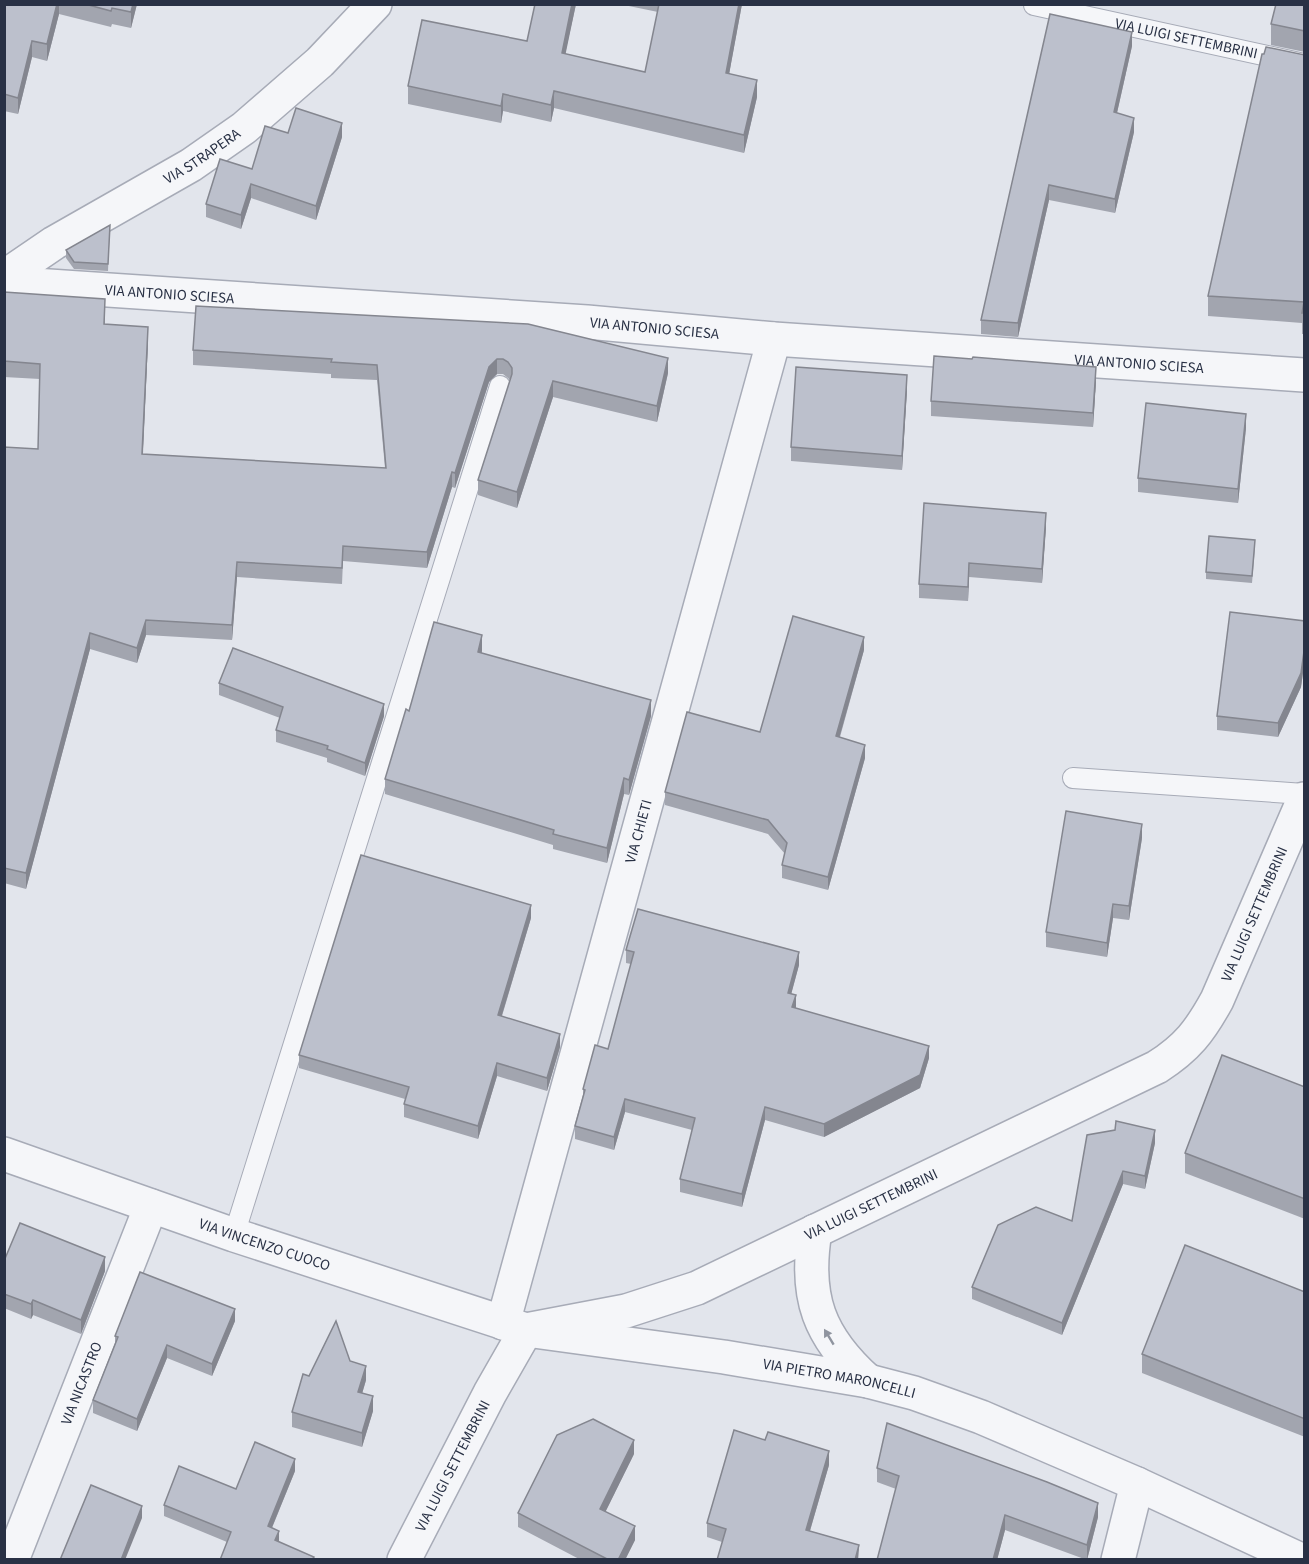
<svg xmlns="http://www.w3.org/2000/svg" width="1309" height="1564" font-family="'Source Sans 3',sans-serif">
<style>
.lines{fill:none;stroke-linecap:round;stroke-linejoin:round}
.lane-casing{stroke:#a7abb7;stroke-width:22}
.street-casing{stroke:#a7abb7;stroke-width:36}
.lane{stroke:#f5f6f9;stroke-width:20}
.street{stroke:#f5f6f9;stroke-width:33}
.wall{fill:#a2a5af}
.shaded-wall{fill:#84868f}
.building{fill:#bcc0cc;stroke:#84868f;stroke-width:1.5}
.oneway{fill:#8f949f}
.labels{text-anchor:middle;stroke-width:4.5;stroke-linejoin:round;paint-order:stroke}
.street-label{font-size:15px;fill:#293145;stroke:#f2f4f9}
</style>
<rect width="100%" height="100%" fill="#e2e5ec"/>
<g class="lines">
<g class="lane-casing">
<g id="lane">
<path id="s1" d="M1034,5L1304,64"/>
<path d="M1073,778L1304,794"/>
<path d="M234,1235L500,386"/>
</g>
</g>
<g class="street-casing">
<g id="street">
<path id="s2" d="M4,277L54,243L191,165L244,128L320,62L375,4"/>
<path id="s3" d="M4,283L587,322L774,339L1304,375"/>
<path id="s4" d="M4,1154L234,1235L526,1330L724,1357L868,1381L914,1393L981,1417L1137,1484L1301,1560"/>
<path d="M815,1231C804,1297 819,1337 868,1381"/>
<path id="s5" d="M503,1323L774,339"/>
<path id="s6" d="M12,1560L151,1206"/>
<path id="s7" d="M404,1560L490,1393L526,1330L626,1311L697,1288L1157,1067C1187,1048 1200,1031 1217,1000L1304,799"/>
<path d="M1118,1560L1137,1484"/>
</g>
</g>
<use href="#lane" class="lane"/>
<use href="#street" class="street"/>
</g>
<g class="wall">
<path d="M4,4H137L131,28L112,24L111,27L59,14L47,61L32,57L18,114L4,111Z"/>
<path d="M535,4H576L565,54L645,72L658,12L619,4H742L729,74L757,97L744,153L554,108L551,122L503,111L501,123L408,104V86L527,41Z"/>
<path d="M1305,4V52L1271,45V24Z"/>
<path d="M1050,14L1132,46L1117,113L1134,132L1115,213L1049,200L1018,337L981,334V320Z"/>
<path d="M1305,55V334H1302V323L1208,316V296Z"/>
<path d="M288,133L342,137L316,220L251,198L241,229L206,217V204L252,169Z"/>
<path d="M110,225L108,271L74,269L66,258V250Z"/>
<path d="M4,292L105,314V324L148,342L143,454L385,468L377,380L331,378V374L193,365V350L196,306L668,373L657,422L553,397L517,508L478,495V480L510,380L508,378L503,374H497L489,382L455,488L452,487L427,568L343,561L342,584L237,577L232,640L146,635L137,663L90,649L26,889L4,883V447L38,449L40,379L4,377Z"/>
<path d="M1096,381L1093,427L931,416V401Z"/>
<path d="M907,390L902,470L791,461V447Z"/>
<path d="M1246,428L1238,503L1138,492V478Z"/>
<path d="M1046,527L1042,583L969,577L968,601L919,598V584Z"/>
<path d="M1255,547L1252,583L1206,579V572Z"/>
<path d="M1305,621V658L1301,687L1278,737L1217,730V716Z"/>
<path d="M864,650L840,737L865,758L828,890L782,878V865L785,854L768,834L665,805V792L760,732Z"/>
<path d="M482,651V653L651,716L629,795L624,794L607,863L553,849V845L385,794V779L409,711Z"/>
<path d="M219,683L384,716L365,776L327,762V758L276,742V730L280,718L219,695Z"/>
<path d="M1142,838L1129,920L1113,918L1107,957L1046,947V932Z"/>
<path d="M531,918L502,1016L560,1047L547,1091L497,1076L478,1139L404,1117V1104L405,1099L299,1068V1055Z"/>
<path d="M626,950L799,965L791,994L796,1008L929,1058L920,1088L824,1137L765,1120L742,1207L680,1192V1179L692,1130L625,1112L614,1150L575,1139V1126L583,1096V1089L608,1049L631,964L626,963Z"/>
<path d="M1305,1087V1219L1185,1173V1153Z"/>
<path d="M1087,1135L1155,1143L1145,1189L1123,1184L1062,1335L972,1299V1287L1072,1221Z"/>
<path d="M4,1261L105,1271L81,1334L33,1315L31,1319L4,1308Z"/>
<path d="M1305,1292V1437L1142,1373V1354Z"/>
<path d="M235,1321L212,1376L167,1358L137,1431L93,1413V1400L115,1344V1336Z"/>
<path d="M350,1361L366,1380L362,1394L373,1411L362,1447L292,1427V1412L309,1376Z"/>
<path d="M634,1454L605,1512L635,1540L625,1560H581L518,1527V1513Z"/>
<path d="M829,1465L810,1531L859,1545L858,1560H717L722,1542L707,1537V1523Z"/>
<path d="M877,1468L1098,1517L1087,1560L1005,1530L997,1560H877L896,1489L877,1482Z"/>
<path d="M295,1471L272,1528L279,1542L314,1560L227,1542L164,1516V1505L236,1489Z"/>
</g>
<g class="shaded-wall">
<path d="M57,4H59V14L47,61V44Z"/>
<path d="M133,4H137L131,28V12Z"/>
<path d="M572,4H576L562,71V53Z"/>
<path d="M739,4H742L726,91V73Z"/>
<path d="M1132,32V46L1114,126V112Z"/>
<path d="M32,41V57L18,114V98Z"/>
<path d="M757,80V97L744,153V135Z"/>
<path d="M554,91V108L551,122V105Z"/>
<path d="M503,94V111L501,123V106Z"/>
<path d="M1134,118V132L1115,213V199Z"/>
<path d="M342,123V137L316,220V206Z"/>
<path d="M251,184V198L241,229V215Z"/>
<path d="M1049,185V200L1018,337V323Z"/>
<path d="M148,327V342L142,469V454Z"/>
<path d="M668,358V373L657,422V406Z"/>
<path d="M497,359V374L489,382L455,488V473L489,367Z"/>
<path d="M1096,367V381L1093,427V413Z"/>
<path d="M907,375V390L902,470V456Z"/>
<path d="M553,381V397L517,508V492Z"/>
<path d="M1246,414V428L1238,503V489Z"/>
<path d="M452,472V487L427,568V552Z"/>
<path d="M1046,513V527L1042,583V569Z"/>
<path d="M237,562V577L232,640V625Z"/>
<path d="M969,563V577L968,601V587Z"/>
<path d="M146,620V635L137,663V648Z"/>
<path d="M90,633V649L26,889V873Z"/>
<path d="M482,635V651L478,668V652Z"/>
<path d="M864,637V650L836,749V736Z"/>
<path d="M1305,644V658L1301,687L1278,737V723Z"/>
<path d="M651,700V716L629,795V780Z"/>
<path d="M384,704V716L365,776V763Z"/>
<path d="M865,745V758L828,890V877Z"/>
<path d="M624,778V794L607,863V848Z"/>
<path d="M1142,824V838L1129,920V906Z"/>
<path d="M1113,904V918L1107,957V943Z"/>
<path d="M531,905V918L498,1028V1015Z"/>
<path d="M799,952V965L788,1006V993Z"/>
<path d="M796,995V1008L792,1007Z"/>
<path d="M560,1034V1047L547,1091V1078Z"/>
<path d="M929,1046V1058L920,1088L824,1137V1124Z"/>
<path d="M497,1063V1076L478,1139V1126Z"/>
<path d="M625,1099V1112L614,1150V1137Z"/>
<path d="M765,1107V1120L742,1207V1194Z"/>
<path d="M1155,1130V1143L1145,1189V1176Z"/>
<path d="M1123,1171V1184L1062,1335V1323Z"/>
<path d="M105,1257V1271L81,1334V1320Z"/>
<path d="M33,1300V1315L31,1319V1304Z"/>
<path d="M235,1309V1321L212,1376V1364Z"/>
<path d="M167,1345V1358L137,1431V1419Z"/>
<path d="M366,1366V1380L358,1407V1392Z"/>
<path d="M373,1396V1411L362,1447V1433Z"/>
<path d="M634,1440V1454L600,1523V1509Z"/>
<path d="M829,1451V1465L806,1544V1530Z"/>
<path d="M295,1459V1471L268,1537V1526Z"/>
<path d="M1098,1503V1517L1087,1560V1545Z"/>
<path d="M142,1506V1518L125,1560H121Z"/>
<path d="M1005,1515V1530L997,1560H993Z"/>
<path d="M635,1526V1540L625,1560H618Z"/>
<path d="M279,1531V1542L275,1540Z"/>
<path d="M859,1545L858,1560H855Z"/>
</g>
<g class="building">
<path d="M4,4H57L47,44L32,41L18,98L4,94Z"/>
<path d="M85,4H133L131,12L112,8L111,11Z"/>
<path d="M535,4H572L562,53L645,72L659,4H739L726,73L757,80L744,135L554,91L551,105L503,94L501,106L408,86L422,20L527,41Z"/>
<path d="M1276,4H1305V31L1271,24Z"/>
<path d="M1050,14L1132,32L1114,112L1134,118L1115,199L1049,185L1018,323L981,320Z"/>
<path d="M1266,47L1305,55V313H1302L1304,302L1208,296L1262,54H1264Z"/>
<path d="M296,108L342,123L316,206L251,184L241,215L206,204L220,159L252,169L265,126L288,133Z"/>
<path d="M110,225L108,264L74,262L66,250Z"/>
<path d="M4,292L105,299L104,324L148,327L142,454L386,468L377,365L331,362L332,359L193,350L196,306L528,324L668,358L657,406L553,381L517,492L478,480L512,374V368L508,362L503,359H497L489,367L455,473L452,472L427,552L343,546L342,568L237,562L232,625L146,620L137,648L90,633L26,873L4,868V447L38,449L40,364L4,361Z"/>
<path d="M934,356L972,359L973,357L1096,367L1093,413L931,401Z"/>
<path d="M796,367L907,375L902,456L791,447Z"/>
<path d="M1146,403L1246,414L1238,489L1138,478Z"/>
<path d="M924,503L1046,513L1042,569L969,563L968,587L919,584Z"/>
<path d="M1209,536L1255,540L1252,576L1206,572Z"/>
<path d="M1230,612L1305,621V644L1301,673L1278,723L1217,716Z"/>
<path d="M793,616L864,637L836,736L865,745L828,877L782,865L787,843L768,820L665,792L687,712L760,732Z"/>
<path d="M434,622L482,635L478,652L651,700L629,780L624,778L607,848L553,834L554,830L385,779L406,709L409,711Z"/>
<path d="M233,648L384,704L365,763L327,749L328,746L276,730L283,707L219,683Z"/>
<path d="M1066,811L1142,824L1129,906L1113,904L1107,943L1046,932Z"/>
<path d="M361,855L531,905L498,1015L560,1034L547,1078L497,1063L478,1126L404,1104L409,1087L299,1055Z"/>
<path d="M638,909L799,952L788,993L796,995L792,1007L929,1046L920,1075L824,1124L765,1107L742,1194L680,1179L695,1118L625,1099L614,1137L575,1126L585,1090L583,1089L595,1045L608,1049L634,952L626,950Z"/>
<path d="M1222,1055L1305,1087V1199L1185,1153Z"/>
<path d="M1116,1121L1155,1130L1145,1176L1123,1171L1062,1323L972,1287L998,1225L1036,1207L1072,1221L1087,1135L1115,1130Z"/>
<path d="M20,1223L105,1257L81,1320L33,1300L31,1304L4,1294V1261Z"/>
<path d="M1185,1245L1305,1292V1419L1142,1354Z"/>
<path d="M140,1272L235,1309L212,1364L167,1345L137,1419L93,1400L118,1337L115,1336Z"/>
<path d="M336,1321L350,1361L366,1366L358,1392L373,1396L362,1433L292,1412L303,1374L309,1376Z"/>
<path d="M593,1419L634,1440L600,1509L635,1526L618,1560H609L518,1513L557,1435Z"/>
<path d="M887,1423L1047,1482L1098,1503L1087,1545L1005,1515L993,1560H877L899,1476L877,1468Z"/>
<path d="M734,1430L765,1440L768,1432L829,1451L806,1530L859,1545L855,1560H717L726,1529L707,1523Z"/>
<path d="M255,1442L295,1459L268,1526L279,1531L275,1540L314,1557L312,1560H220L231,1532L164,1505L179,1466L236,1489Z"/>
<path d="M91,1485L142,1506L121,1560H60Z"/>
</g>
<defs><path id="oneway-solid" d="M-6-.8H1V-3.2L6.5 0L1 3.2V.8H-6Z" transform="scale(1.5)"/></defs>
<use class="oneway" href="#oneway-solid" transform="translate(829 1337) rotate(-121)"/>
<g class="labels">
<g class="street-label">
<text dy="5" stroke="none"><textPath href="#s1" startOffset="156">VIA LUIGI SETTEMBRINI</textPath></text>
<text dy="5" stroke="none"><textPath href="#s2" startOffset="232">VIA STRAPERA</textPath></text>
<text dy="5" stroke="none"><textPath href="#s3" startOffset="166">VIA ANTONIO SCIESA</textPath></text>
<text dy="5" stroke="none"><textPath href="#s3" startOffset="652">VIA ANTONIO SCIESA</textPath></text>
<text dy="5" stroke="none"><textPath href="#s3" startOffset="1138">VIA ANTONIO SCIESA</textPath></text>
<text dy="5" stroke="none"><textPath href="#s5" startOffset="510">VIA CHIETI</textPath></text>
<text dy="5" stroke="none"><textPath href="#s7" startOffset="1132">VIA LUIGI SETTEMBRINI</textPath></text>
<text dy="5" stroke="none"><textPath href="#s7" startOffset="630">VIA LUIGI SETTEMBRINI</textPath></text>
<text dy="5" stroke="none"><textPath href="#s4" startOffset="276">VIA VINCENZO CUOCO</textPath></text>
<text dy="5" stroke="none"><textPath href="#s4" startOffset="868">VIA PIETRO MARONCELLI</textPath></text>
<text dy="5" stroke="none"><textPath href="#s6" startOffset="190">VIA NICASTRO</textPath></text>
<text dy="5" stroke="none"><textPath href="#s7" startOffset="106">VIA LUIGI SETTEMBRINI</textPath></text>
</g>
</g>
<rect width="1309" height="1564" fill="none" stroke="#293145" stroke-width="12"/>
</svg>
